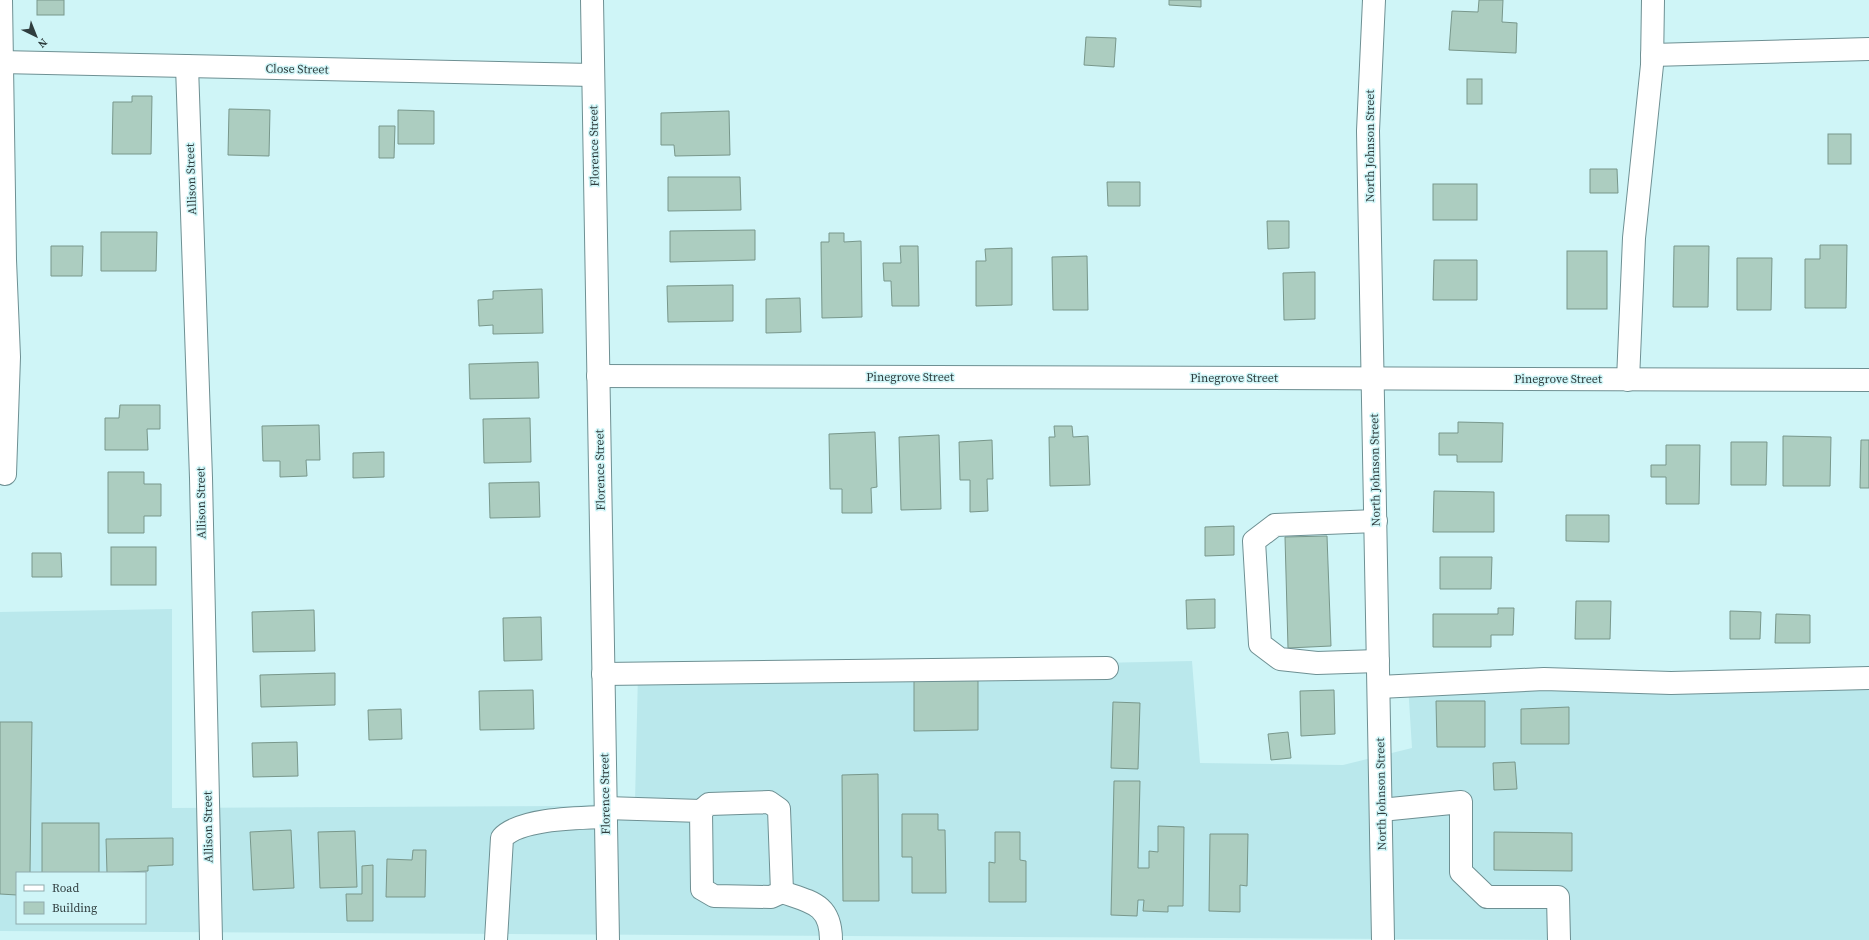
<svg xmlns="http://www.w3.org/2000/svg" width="1869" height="940" font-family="'Source Serif 4',serif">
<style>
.built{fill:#bae8ec;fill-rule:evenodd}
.building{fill:#accdc0;stroke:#78978b}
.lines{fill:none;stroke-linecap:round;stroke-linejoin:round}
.minor-casing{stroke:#6e9093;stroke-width:24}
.minor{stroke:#fff;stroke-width:22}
.labels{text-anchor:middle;stroke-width:3;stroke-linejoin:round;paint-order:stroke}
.street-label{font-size:12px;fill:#2f3d3e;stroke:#cff5f7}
</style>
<rect width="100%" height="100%" fill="#cff5f7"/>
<path class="built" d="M172,609V808L572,806L635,802L638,673L1192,661L1200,763L1343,765L1412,748L1408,685H1869V940H1553L0,931V612ZM17,873H145V923H17Z"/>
<g class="building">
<rect x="37" y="0" width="27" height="15"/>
<path d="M1169,0H1201V7L1169,5Z"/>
<path d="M1479,0H1503L1502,22L1517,23L1516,53L1449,50L1452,11L1478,12Z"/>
<path d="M1086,37L1116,38L1114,67L1084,65Z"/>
<rect x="1467" y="79" width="15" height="25"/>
<path d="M132,96H152L151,154H112L113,102H132Z"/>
<path d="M229,109L270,110L269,156L228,155Z"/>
<path d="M398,110L434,111V144H398Z"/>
<path d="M729,111L730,155L675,156L674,145H661V113Z"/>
<path d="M379,126H395L394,158H379Z"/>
<rect x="1828" y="134" width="23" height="30"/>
<path d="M1590,169H1617L1618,193H1590Z"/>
<path d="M668,177H740L741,210L668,211Z"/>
<path d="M1107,182H1140V206H1108Z"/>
<rect x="1433" y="184" width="44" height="36"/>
<path d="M1267,221H1289V248L1268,249Z"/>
<path d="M755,230V260L670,262V231Z"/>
<path d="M101,232H157L156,271H101Z"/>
<path d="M829,233H844V242L861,241L862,317L822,318L821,242H829Z"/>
<path d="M1820,245H1847L1846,308H1805V259H1820Z"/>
<path d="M51,246H83L82,276H51Z"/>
<path d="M900,246H918L919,306H892L891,281H884L883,263H901Z"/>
<path d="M1674,246H1709L1708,307H1673Z"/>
<path d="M1012,248V305L976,306V261H986L985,249Z"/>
<rect x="1567" y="251" width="40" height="58"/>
<path d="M1087,256L1088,310H1053L1052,257Z"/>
<path d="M1737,258H1772L1771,310H1737Z"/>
<path d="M1434,260H1477V300H1433Z"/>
<path d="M1315,272V319L1284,320L1283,273Z"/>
<path d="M733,285V321L668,322L667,286Z"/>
<path d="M542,289L543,333L493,334V325L479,326L478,300L493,299V291Z"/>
<path d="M800,298L801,332L766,333V299Z"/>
<path d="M538,362L539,398L470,399L469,364Z"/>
<path d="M120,405H160V429H147L148,450H105V418H119Z"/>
<path d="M530,418L531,462L484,463L483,419Z"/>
<path d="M1458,422L1503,423L1502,462H1457V455H1439V433H1458Z"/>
<path d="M319,425L320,460H306L307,476L280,477V461H263L262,426Z"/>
<path d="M1054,426H1072L1073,437L1088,436L1090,485L1050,486L1049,437H1055Z"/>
<path d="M875,432L877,487L871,488L872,513H842V489H830L829,434Z"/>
<path d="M939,435L941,509L901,510L899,437Z"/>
<path d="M1783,436L1831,437L1830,486H1783Z"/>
<path d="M992,440L993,479H987L988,511L970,512V480H960L959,442Z"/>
<path d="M1861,440H1869V488H1860Z"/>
<path d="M1731,442H1767L1766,485H1731Z"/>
<path d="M1666,445H1700L1699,504H1666V477H1651V465H1666Z"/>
<path d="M384,452V477L353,478V453Z"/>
<path d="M108,472H144V484H161V516H144V533H108Z"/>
<path d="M539,482L540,517L490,518L489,483Z"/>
<path d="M1434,491L1494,492V532H1433Z"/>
<path d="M1566,515H1609V542L1566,541Z"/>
<path d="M1234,526V555L1205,556V527Z"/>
<path d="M1327,536L1331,646L1288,648L1285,537Z"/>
<rect x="111" y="547" width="45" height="38"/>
<path d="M32,553H61L62,577H32Z"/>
<path d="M1440,557H1492L1491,589H1440Z"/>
<path d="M1215,599V628L1187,629L1186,600Z"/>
<path d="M1576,601H1611L1610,639H1575Z"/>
<path d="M1498,608H1514L1513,635H1491V647H1433V614H1498Z"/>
<path d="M314,610L315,651L253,652L252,612Z"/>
<path d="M1730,611L1761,612L1760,639H1730Z"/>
<path d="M1776,614L1810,615V643H1775Z"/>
<path d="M541,617L542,660L504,661L503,618Z"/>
<path d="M335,673V705L261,707L260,675Z"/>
<path d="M914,680H978V730L914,731Z"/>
<path d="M533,690L534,729L480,730L479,691Z"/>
<path d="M1334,690L1335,734L1301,736L1300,691Z"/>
<path d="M1436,701H1485V747H1437Z"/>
<path d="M1113,702L1140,703L1138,769L1111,768Z"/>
<path d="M1569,707V744H1521V709Z"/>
<path d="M401,709L402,739L369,740L368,710Z"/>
<path d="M0,722H32L30,873H17V895L0,894Z"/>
<path d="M1288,732L1291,758L1271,760L1268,734Z"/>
<path d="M297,742L298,776L253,777L252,743Z"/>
<path d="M1515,762L1517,789L1494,790L1493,763Z"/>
<path d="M878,774L879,901H843L842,775Z"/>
<path d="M1114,781H1140L1138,868H1149V851L1158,852V826L1184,827L1183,906H1168V912L1143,911L1144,900H1138L1137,916L1111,915Z"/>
<path d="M902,814H938V830H945L946,893H912V857H902Z"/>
<rect x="42" y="823" width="57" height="50"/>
<path d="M291,830L294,888L253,890L250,832Z"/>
<path d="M355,831L357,887L320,888L318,832Z"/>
<path d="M995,832H1020V860L1026,861V902H989V862L995,863Z"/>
<path d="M1494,832L1572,833V871L1494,870Z"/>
<path d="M1210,834H1248L1247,886L1240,885V912L1209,911Z"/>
<path d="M173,838V865L148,866V871L107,873L106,839Z"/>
<path d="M413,850H426L425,897H386L387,859L412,860Z"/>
<path d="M373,865V921H347L346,894H362V866Z"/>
</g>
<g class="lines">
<g class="minor-casing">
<g id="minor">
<path d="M1,0L5,260L9,357L5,474"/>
<path d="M592,0L608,940"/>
<path d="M1374,0L1368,131L1383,940"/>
<path d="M1652,55L1869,49"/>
<path d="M0,62L593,75"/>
<path d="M187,66L201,478L211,940"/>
<path d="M598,376L1869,380"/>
<path d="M1628,380L1634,238L1652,65L1653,0"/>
<path d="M1376,521L1275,525L1254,541L1260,644L1280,659L1317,663L1378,661"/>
<path d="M603,674L1107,668"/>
<path d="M1379,687L1544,679L1671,683L1869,678"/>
<path d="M606,808L701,811L709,804L769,802L779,809L782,892L771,897L714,896L702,889L701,811"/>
<path d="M1381,810L1461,802V872L1487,897H1558L1559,940"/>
<path d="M782,892C811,902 831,904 831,940"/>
<path d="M496,940L502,838C520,818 579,818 606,817"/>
</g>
</g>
<use href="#minor" class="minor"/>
</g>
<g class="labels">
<g class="street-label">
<text transform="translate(297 69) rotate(1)" y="4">Close Street</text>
<text transform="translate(594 146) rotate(-91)" y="4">Florence Street</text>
<text transform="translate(1370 146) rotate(-90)" y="4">North Johnson Street</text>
<text transform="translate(191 179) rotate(-92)" y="4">Allison Street</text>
<text x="910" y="381">Pinegrove Street</text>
<text x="1234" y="382">Pinegrove Street</text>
<text x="1558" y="383">Pinegrove Street</text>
<text transform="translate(600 470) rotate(-91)" y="4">Florence Street</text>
<text transform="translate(1375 470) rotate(-91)" y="4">North Johnson Street</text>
<text transform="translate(201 503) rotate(-91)" y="4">Allison Street</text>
<text transform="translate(605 794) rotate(-91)" y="4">Florence Street</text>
<text transform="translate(1381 794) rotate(-91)" y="4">North Johnson Street</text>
<text transform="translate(208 827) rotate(-91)" y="4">Allison Street</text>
</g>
</g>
<rect x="16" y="872" width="130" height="52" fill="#cff5f7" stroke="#8fabad"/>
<rect x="24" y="885" width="20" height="6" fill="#ffffff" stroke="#8fabad"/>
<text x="52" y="892" font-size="12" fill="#2f3d3e">Road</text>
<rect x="24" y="902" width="20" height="12" fill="#accdc0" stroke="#8fabad"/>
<text x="52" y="912" font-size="12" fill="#2f3d3e">Building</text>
<g transform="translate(36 36) rotate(137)" stroke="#cff5f7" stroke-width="3" paint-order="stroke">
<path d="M0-3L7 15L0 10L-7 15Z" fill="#2f3d3e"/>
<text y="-6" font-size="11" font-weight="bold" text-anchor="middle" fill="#2f3d3e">N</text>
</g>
</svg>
